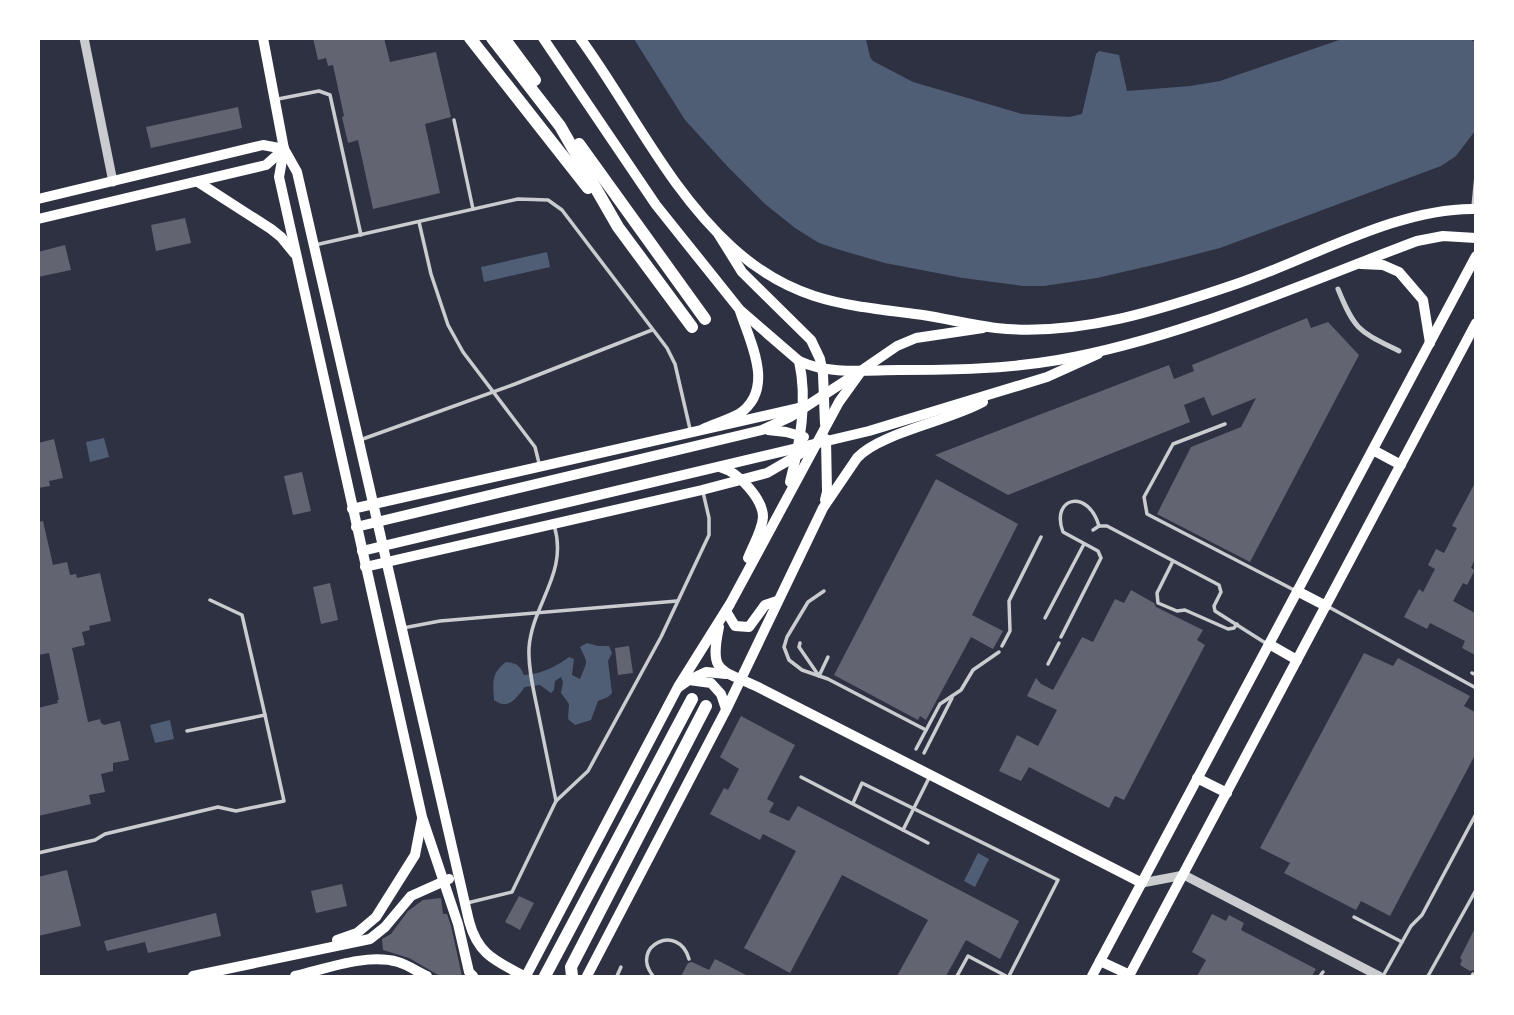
<svg xmlns="http://www.w3.org/2000/svg" width="1514" height="1015" font-family="Jost,sans-serif">
<style>
.water{fill:#4f5d75}
.building{fill:#626471}
.lines{fill:none;stroke-linecap:round;stroke-linejoin:round}
.service{stroke:#caccd0;stroke-width:3.5}
.pedestrian{stroke:#caccd0;stroke-width:5}
.tertiary{stroke:#caccd0;stroke-width:9}
.secondary{stroke:#fff;stroke-width:10}
.trunk{stroke:#fff;stroke-width:10}
.motorway{stroke:#fff;stroke-width:12}
</style>
<rect width="100%" height="100%" fill="#2d3142"/>
<g class="water">
<path d="M634,39H866L870,57L873,61L913,82L1022,114L1069,117L1082,114L1096,54L1099,51L1119,55L1127,91L1190,86L1220,81L1342,39H1469L1475,42V131L1456,156L1441,166L1220,248L1162,263L1097,278L1044,286H1023L963,278L885,263L840,250L819,243L795,228L765,204L728,167L685,120Z"/>
<path d="M547,252L550,267L484,282L481,267Z"/>
<path d="M104,438L109,457L90,462L86,442Z"/>
<path d="M587,643L598,646H609L612,653L608,661L612,693L608,697L598,701L591,720L575,725L568,719L569,704L561,693L563,682L561,677L555,681L554,690L551,693L540,685L525,687C516,698 509,711 494,700C493,682 491,673 506,662C516,663 520,665 524,675C538,675 558,666 569,657L574,659L572,675L580,679C588,659 588,665 580,647Z"/>
<path d="M170,720L174,739L155,743L150,725Z"/>
<path d="M978,853L989,859L975,887L964,881Z"/>
</g>
<g class="building">
<path d="M313,38H384L390,62L436,52L451,117L425,124L440,193L373,209L358,140L348,143L342,117L344,116L333,65L328,66L326,58L318,60Z"/>
<path d="M238,107L242,128L151,148L146,127Z"/>
<path d="M185,218L191,243L156,251L151,225Z"/>
<path d="M65,245L71,270L38,277V252Z"/>
<path d="M1307,318L1311,328L1328,322L1359,355L1250,562L1157,514L1191,447L1241,427L1256,398L1212,416L1204,397L1184,405L1190,422L1008,495L935,455L1169,365L1174,379L1194,371L1192,365Z"/>
<path d="M54,439L63,478L49,481L50,486L38,488V443Z"/>
<path d="M302,472L311,511L293,515L284,476Z"/>
<path d="M936,479L1018,524L972,615L1003,631L993,649L971,637L926,720L920,716L918,720L834,675Z"/>
<path d="M1475,483V559L1471,568L1475,570L1467,585L1463,583L1453,601L1475,613V655L1462,648L1465,641L1430,623L1427,629L1404,617L1419,589L1423,592L1435,569L1428,565L1436,549L1444,553L1457,528L1452,526Z"/>
<path d="M43,521L53,565L67,562L70,575L76,574L77,578L100,573L111,621L89,626L90,630L82,632L85,645L72,648L88,722L100,719L101,723L104,725L120,721L129,760L113,763V771L101,774L105,792L89,795L91,804L38,816V708L58,703L57,700H59L49,653L38,655V522Z"/>
<path d="M330,583L338,620L321,624L313,587Z"/>
<path d="M1131,590L1154,603L1156,607L1203,630L1197,640L1205,645L1124,800L1115,796L1109,808L1029,767L1021,781L999,771L1017,735L1038,746L1057,710L1027,696L1036,678L1041,684L1053,690L1082,637L1093,642L1115,599L1124,603Z"/>
<path d="M629,646L633,673L618,675L615,648Z"/>
<path d="M1364,653L1393,666L1398,658L1470,696L1464,706L1475,712V755L1390,916L1361,901L1356,910L1284,873L1290,863L1260,848Z"/>
<path d="M741,716L795,745L767,799L774,803L769,812L789,821L798,806L1019,921L1000,959L966,940L946,976H897L928,920L842,875L790,973L744,948L796,851L763,834L760,840L710,814L724,788L728,790L739,769L720,757Z"/>
<path d="M67,870L81,926L38,936V877Z"/>
<path d="M342,884L347,906L316,913L311,891Z"/>
<path d="M519,896L534,903L520,930L505,922Z"/>
<path d="M441,898L443,914H447L451,926L462,976H440L409,958L383,950L382,939L391,934L408,911L423,900Z"/>
<path d="M216,913L221,936L148,953L145,942L107,951L104,941Z"/>
<path d="M1212,914L1226,921L1229,915L1244,923L1241,930L1316,969L1312,976H1197L1206,960L1192,952Z"/>
<path d="M1475,928V970L1470,971L1460,965L1462,960L1460,958Z"/>
<path d="M715,959L748,976H681L688,963L692,962L709,970Z"/>
</g>
<g class="lines">
<g class="service">
<path d="M278,99L319,91L330,95L361,235"/>
<path d="M454,120L473,209"/>
<path d="M1473,207L1476,176"/>
<path d="M419,222L431,274L448,325L463,352L535,447L540,467"/>
<path d="M315,245L518,199L548,200L562,210L667,348L675,364L690,429"/>
<path d="M1225,424L1173,444L1144,497L1147,514L1294,590"/>
<path d="M360,440L515,384L652,330"/>
<path d="M554,525C569,573 532,604 529,648C528,669 534,692 538,712C544,742 550,772 556,801"/>
<path d="M1093,530L1099,526H1107L1219,585L1221,592L1214,606L1215,611L1267,644"/>
<path d="M1173,561L1157,593L1158,603L1177,611L1185,610L1228,629L1234,628L1237,624"/>
<path d="M824,591L808,602L787,637L784,647L789,660L802,670L828,679L926,730"/>
<path d="M1327,606L1476,688"/>
<path d="M1045,618L1084,544"/>
<path d="M403,628L440,621L677,601"/>
<path d="M1061,637L1101,558L1098,551L1063,532C1050,497 1088,488 1099,526"/>
<path d="M800,643L799,647L819,676L828,657"/>
<path d="M1002,646L1010,631L1009,601L1041,537"/>
<path d="M1048,664L1059,643"/>
<path d="M1472,673L1476,675"/>
<path d="M187,731L265,715L242,615L210,600"/>
<path d="M916,749L940,704L961,690L973,670L999,652"/>
<path d="M924,753L952,698"/>
<path d="M801,777L928,843"/>
<path d="M853,803L862,783L1058,880L1009,976"/>
<path d="M903,830L929,778"/>
<path d="M38,853L95,840L105,834L218,807L236,811L284,801L265,715"/>
<path d="M467,903L512,892L556,801L588,771L661,637L709,535V518L703,492"/>
<path d="M1354,917L1402,942"/>
<path d="M617,976L621,967"/>
<path d="M653,976C629,946 679,922 689,959"/>
<path d="M957,976L968,956L1006,976"/>
<path d="M1320,976L1323,972"/>
<path d="M1383,976L1411,926L1422,915L1476,814"/>
<path d="M1428,976L1476,890"/>
<path d="M1472,976L1473,974"/>
</g>
<path class="pedestrian" d="M1338,289C1355,331 1359,331 1399,351"/>
<g class="tertiary">
<path d="M84,38L113,182"/>
<path d="M1142,883L1184,875L1379,976"/>
</g>
<g class="secondary">
<path d="M263,38L284,149L297,172L469,921C478,955 496,961 524,976"/>
<path d="M284,149L279,177L422,817L458,924L469,972L473,976"/>
<path d="M198,182L271,229L281,237L294,253"/>
<path d="M38,199L263,145L284,149"/>
<path d="M38,219L266,165L284,149"/>
<path d="M719,235L742,272L811,340L820,359L823,374L825,424"/>
<path d="M768,430L786,432L804,437"/>
<path d="M722,468C738,472 763,499 763,517C762,531 753,545 748,558"/>
<path d="M790,482C800,442 808,402 799,361"/>
<path d="M825,500L827,492L826,439"/>
<path d="M352,509L799,408"/>
<path d="M356,527L762,430L790,417L856,374"/>
<path d="M362,551L869,431L1047,377L1098,354"/>
<path d="M365,567L702,490L767,473L805,451"/>
<path d="M726,611L735,626L749,627L765,605L777,601"/>
<path d="M719,627C709,674 720,669 758,687L1142,883"/>
<path d="M691,679L706,672L726,674"/>
<path d="M679,687L689,680L711,683L721,694L726,709"/>
<path d="M337,940L357,933L376,917L415,855L422,819"/>
<path d="M193,976L370,939L385,927L411,896L449,879"/>
<path d="M295,976C326,969 366,953 398,962C408,965 418,972 427,976"/>
<path d="M526,976L678,687L730,604L839,402L862,370L897,346L916,338L983,328"/>
<path d="M587,976L726,710L823,508L857,458C880,433 949,421 983,402"/>
</g>
<g class="trunk">
<path d="M543,38L656,205L740,310L799,361C829,375 867,370 899,370C952,370 1006,369 1058,360C1179,339 1302,284 1417,241L1443,236L1476,238"/>
<path d="M580,38C631,108 668,189 733,248C794,303 846,305 923,315C948,319 972,325 996,328C1079,337 1163,309 1239,283C1312,258 1399,207 1476,209"/>
<path d="M1361,264L1383,265L1399,272L1423,300L1430,343"/>
<path d="M703,429C714,424 728,420 739,414C776,389 750,342 740,311"/>
<path d="M1373,450L1401,465"/>
<path d="M1297,591L1326,606"/>
<path d="M1269,644L1297,660"/>
<path d="M1197,778L1227,793"/>
<path d="M1100,961L1130,975"/>
<path d="M1092,976L1476,256"/>
<path d="M1129,976L1476,323"/>
</g>
<g class="motorway">
<path d="M470,38L588,188"/>
<path d="M492,38L560,126L618,227L692,327"/>
<path d="M504,38L535,80"/>
<path d="M579,144L705,319"/>
<path d="M545,976L692,699"/>
<path d="M572,976L571,967L706,706"/>
</g>
</g>
<rect width="1514" height="1015" fill="none" stroke="#ffffff" stroke-width="80"/>
</svg>
